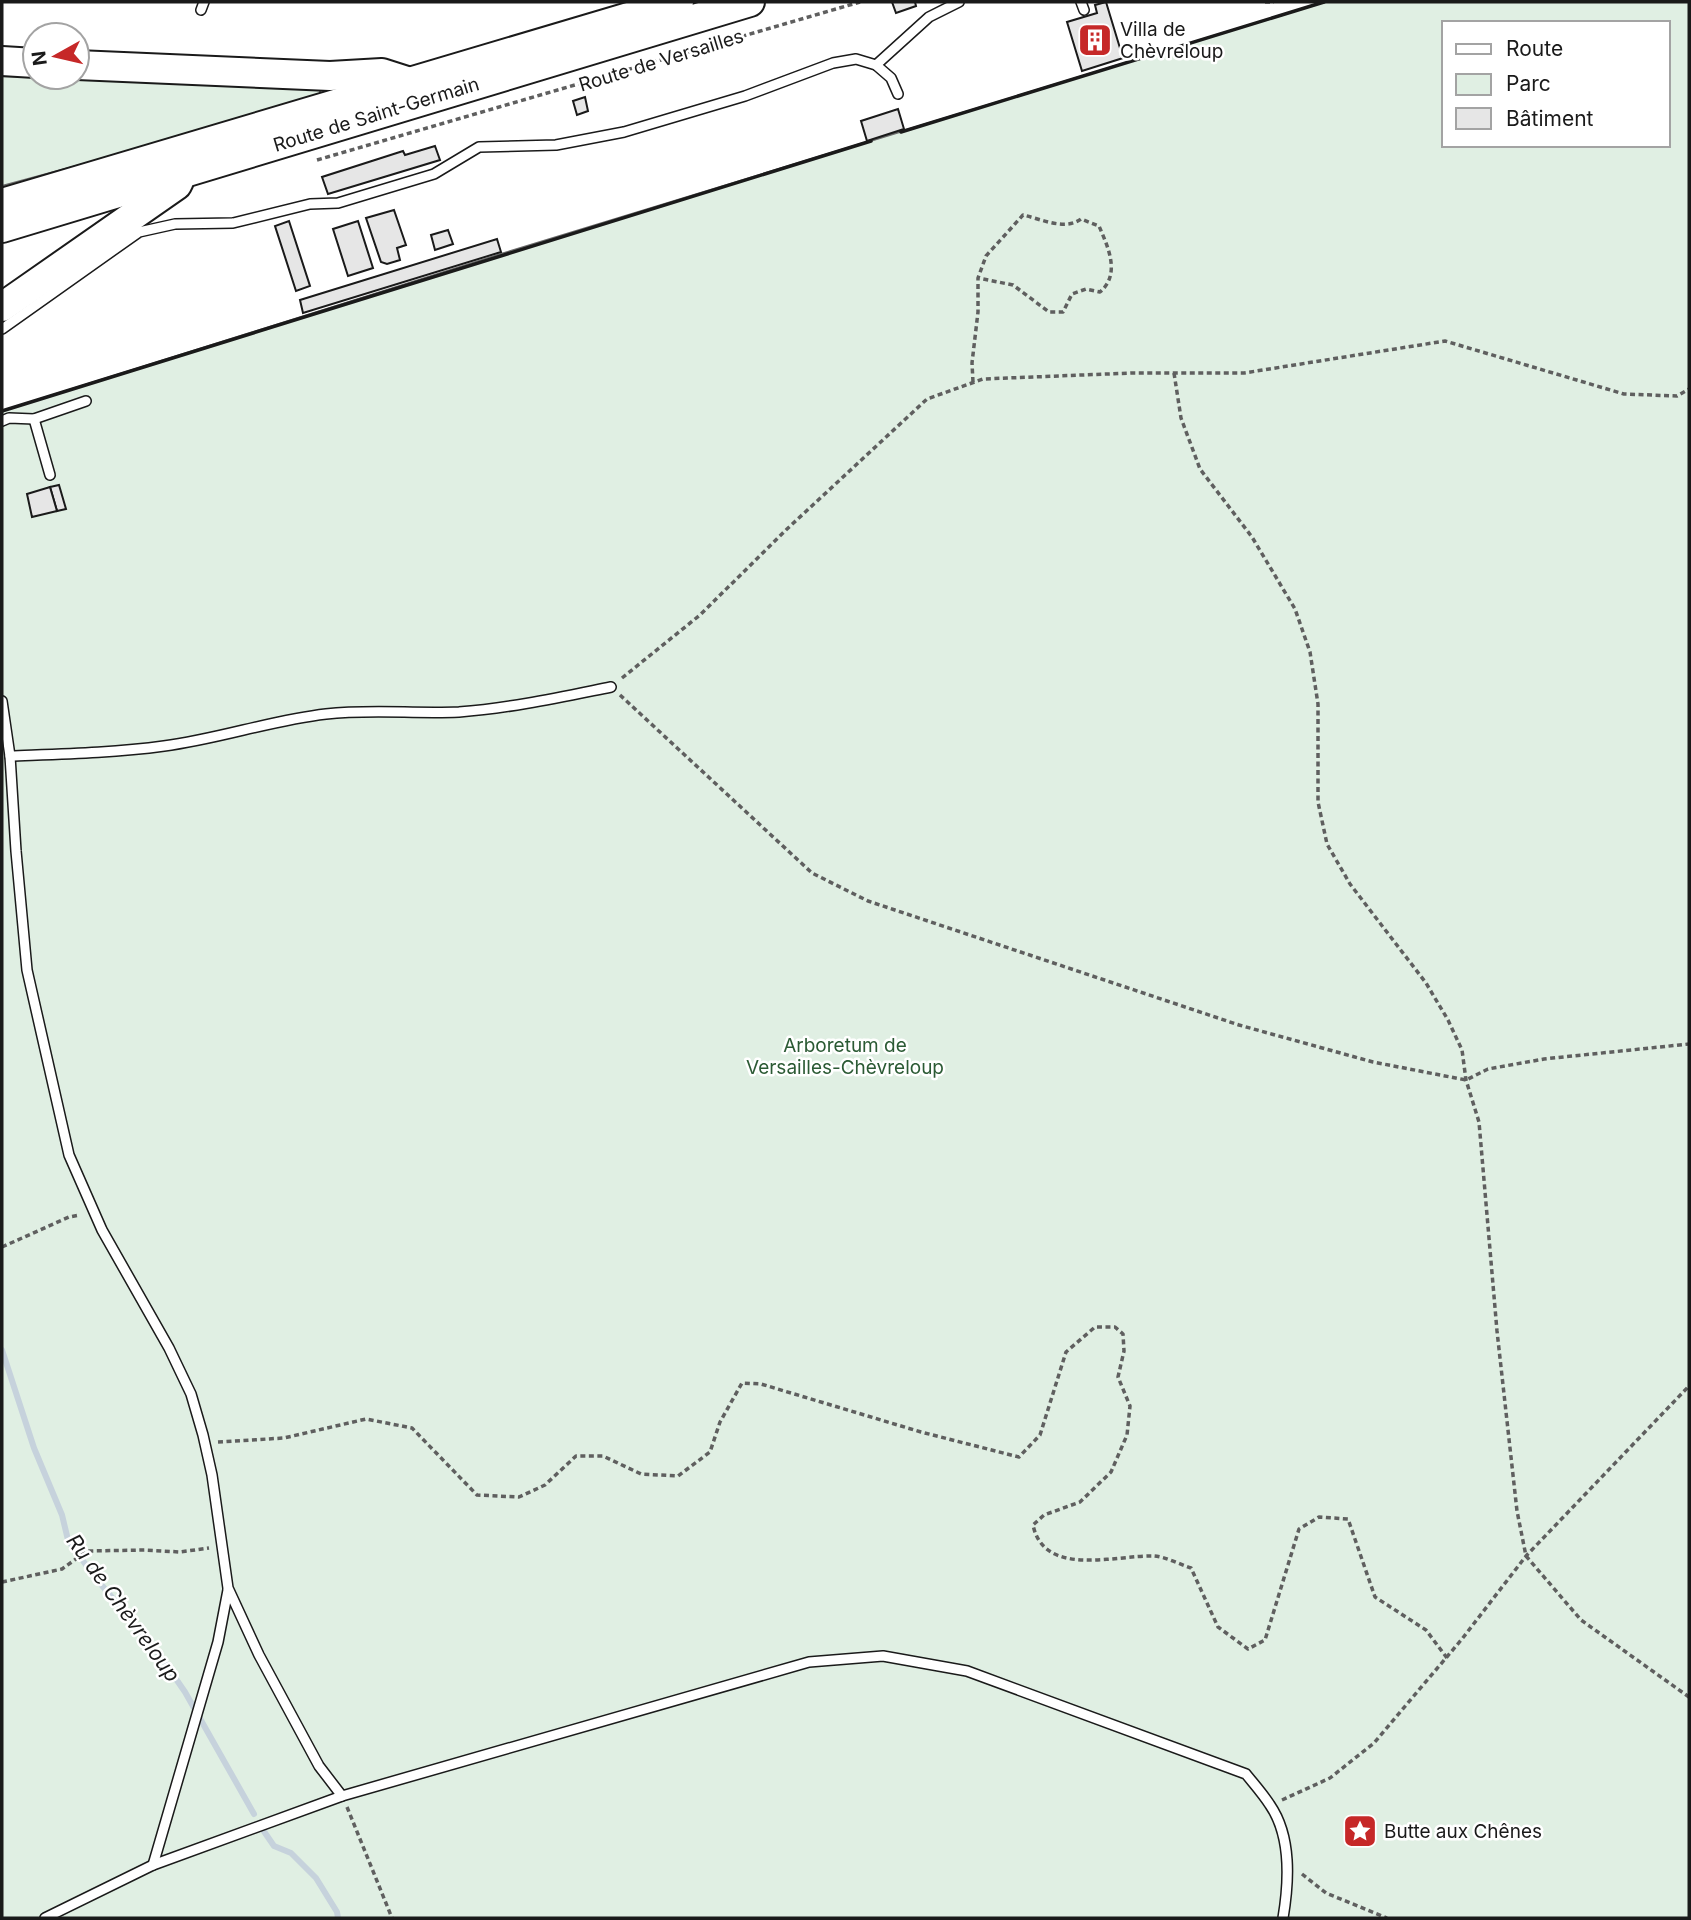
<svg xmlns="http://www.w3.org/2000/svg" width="1691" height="1920" font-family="Inter,sans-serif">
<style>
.green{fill:#e0efe3;stroke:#6a6a6a;stroke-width:2;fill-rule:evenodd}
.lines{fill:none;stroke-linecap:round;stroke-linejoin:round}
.stream{stroke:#c6d2dc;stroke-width:6}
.building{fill:#e6e6e6;stroke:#1a1a1a;stroke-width:2}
.lane-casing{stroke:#1a1a1a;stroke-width:12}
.primary-casing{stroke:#1a1a1a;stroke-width:32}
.path{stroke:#5f5f5f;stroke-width:3.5;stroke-dasharray:5 3.5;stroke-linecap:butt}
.lane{stroke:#fff;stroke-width:9}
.primary{stroke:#fff;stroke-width:28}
.wall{stroke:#1a1a1a;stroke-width:3.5}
.labels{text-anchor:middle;stroke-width:5;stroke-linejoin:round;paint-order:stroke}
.poi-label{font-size:19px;fill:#1a1a1a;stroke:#fff;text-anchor:start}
.street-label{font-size:19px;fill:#1a1a1a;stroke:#fff}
.park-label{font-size:19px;fill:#2b5a34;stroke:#fff}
.water-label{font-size:21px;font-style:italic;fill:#1a1a1a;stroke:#fff}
</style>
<rect width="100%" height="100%" fill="#fff"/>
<g class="green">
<path d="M1324,2H1689V1918H2V411L501,254ZM1444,23H1668V145H1444Z"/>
<path d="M2,76L319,84L321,100L2,186Z"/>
</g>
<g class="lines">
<g class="stream">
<path d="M2,1350L34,1448L62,1515L68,1540L94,1576L156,1650L185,1692L254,1814"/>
<path d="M263,1830L274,1846L291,1853L316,1878L337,1912L338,1918"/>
</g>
</g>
<g class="building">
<path d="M892,2H915L916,6L896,13Z"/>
<path d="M1106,2L1123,58L1082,71L1067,22L1097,13L1095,5Z"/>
<path d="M585,97L588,111L577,115L573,101Z"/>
<path d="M898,109L904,129L867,141L861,121Z"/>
<path d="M435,146L440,160L328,194L322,177L403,151L405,155Z"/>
<path d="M394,210L406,245L397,248L400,260L387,264L381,262L366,218Z"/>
<path d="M289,221L310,286L296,291L275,226Z"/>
<path d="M358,221L373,268L348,276L333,229Z"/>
<path d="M448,230L453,244L435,250L431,235Z"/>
<path d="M497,239L501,252L303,313L300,300Z"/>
<path d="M59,485L66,509L57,511L50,487Z"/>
<path d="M50,487L57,511L32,517L27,494Z"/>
</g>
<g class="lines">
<g class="lane-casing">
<g id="lane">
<path d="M1081,2L1084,10"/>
<path d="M201,10L204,2"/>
<path d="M876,65L929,17L959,2"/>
<path d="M2,329L139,232L175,224L233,223L310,204L338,203L434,174L479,147L556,145L624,132L745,96L833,63L856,59L876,65L891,78L898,94"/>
<path d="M34,419L50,475"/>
<path d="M2,421L9,418L34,419L86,401"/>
<path d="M2,701L10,756L16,851L27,970L69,1155L102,1230L169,1348L191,1394L203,1435L212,1475L228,1588L259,1655L319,1766L342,1796"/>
<path d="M10,756C62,754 113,753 164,746C219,739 272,720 326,714C370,709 415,714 459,712C511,708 561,697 611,687"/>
<path d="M153,1865L218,1642L228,1590"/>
<path d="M45,1918L153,1865L342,1796L809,1662L883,1656L967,1671L1246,1774C1254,1784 1263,1794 1270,1805C1292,1837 1289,1882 1283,1918"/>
</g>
</g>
<g class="primary-casing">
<g id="primary">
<path d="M2,61L35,63"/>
<path d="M77,65L330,76L382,73L407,81"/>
<path d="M2,203L679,2"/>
<path d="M2,228L750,2"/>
<path d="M2,307L177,185L179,181"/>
</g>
</g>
<g class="path">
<path d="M1265,2H1274"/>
<path d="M317,160L860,2"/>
<path d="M1174,373L1181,418L1200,469L1252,537L1295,609L1310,652L1318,704V802L1327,844L1350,884L1426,983L1448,1020L1462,1050L1466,1080L1479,1122L1497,1331L1517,1511L1526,1556L1581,1620L1689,1697"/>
<path d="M973,382L972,363L978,312V278L986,256L1023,215C1041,219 1065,231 1081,219L1099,226C1108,247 1121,274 1100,292L1086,289L1072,294L1063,312H1049L1013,285L978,278"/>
<path d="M622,678L700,615L787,529L927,399L983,379L1132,373H1244L1445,341L1624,394L1677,396L1689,389"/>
<path d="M620,695L812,873L868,901L1239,1025L1373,1062L1466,1080L1488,1069L1544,1059L1689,1044"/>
<path d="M2,1247L69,1217L80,1215"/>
<path d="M218,1442L284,1438L366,1419L412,1428L477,1495L519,1497L545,1485L576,1456H603L641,1474L678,1476L710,1452L720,1422L742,1383L761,1384L921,1432L1019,1457L1040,1435L1066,1352L1095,1327H1115L1123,1334L1124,1351L1118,1377L1130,1406L1127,1435L1111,1472L1080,1502L1044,1515L1033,1525C1044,1578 1115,1555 1154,1556C1166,1557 1179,1564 1191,1568L1218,1627L1248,1649L1265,1640L1299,1529L1319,1517L1348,1519L1375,1597L1426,1630L1447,1658"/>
<path d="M2,1582L62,1569L87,1551L145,1550L180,1552L209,1548"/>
<path d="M1282,1800L1330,1778L1374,1743L1462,1639L1526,1556L1689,1386"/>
<path d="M347,1807L392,1918"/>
<path d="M1302,1874L1326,1893L1387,1918"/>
</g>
<use href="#lane" class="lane"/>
<use href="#primary" class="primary"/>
<g class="wall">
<path d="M901,132L1324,2"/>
<path d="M2,411L871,141"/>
</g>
</g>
<defs>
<g id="building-square" transform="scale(1.75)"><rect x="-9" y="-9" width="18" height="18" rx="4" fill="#c62828" stroke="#fff"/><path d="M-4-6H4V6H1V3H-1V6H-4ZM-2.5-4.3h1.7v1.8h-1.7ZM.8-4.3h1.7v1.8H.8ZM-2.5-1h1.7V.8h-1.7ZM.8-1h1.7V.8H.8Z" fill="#fff"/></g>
<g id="sight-square" transform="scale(1.75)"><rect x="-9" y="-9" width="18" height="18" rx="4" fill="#c62828" stroke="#fff"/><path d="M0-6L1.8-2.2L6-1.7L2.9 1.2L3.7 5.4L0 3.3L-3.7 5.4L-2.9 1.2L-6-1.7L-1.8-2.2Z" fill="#fff"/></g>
</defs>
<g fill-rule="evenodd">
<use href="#building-square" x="1095" y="40"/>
<use href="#sight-square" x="1360" y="1831"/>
</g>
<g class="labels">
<g class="poi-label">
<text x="1120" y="36">Villa de<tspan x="1120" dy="22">Chèvreloup</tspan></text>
<text x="1384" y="1838">Butte aux Chênes</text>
</g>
<g class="street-label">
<text transform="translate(661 60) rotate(-17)" y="7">Route de Versailles</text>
<text transform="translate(376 114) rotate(-17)" y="7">Route de Saint-Germain</text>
</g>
<g class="park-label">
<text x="845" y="1052">Arboretum de<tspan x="845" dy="22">Versailles-Chèvreloup</tspan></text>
</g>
<g class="water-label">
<text transform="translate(123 1608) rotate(54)" y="7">Ru de Chèvreloup</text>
</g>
</g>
<rect width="1691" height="1920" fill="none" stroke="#1a1a1a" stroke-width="7"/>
<rect x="1442" y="21" width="228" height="126" fill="#ffffff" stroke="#a3a3a3" stroke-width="2"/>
<rect x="1456" y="44" width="35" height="10" fill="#ffffff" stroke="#a3a3a3" stroke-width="2"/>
<text x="1506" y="56" font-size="21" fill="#1a1a1a">Route</text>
<rect x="1456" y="74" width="35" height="21" fill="#e0efe3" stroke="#a3a3a3" stroke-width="2"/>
<text x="1506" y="91" font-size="21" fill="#1a1a1a">Parc</text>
<rect x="1456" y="108" width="35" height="21" fill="#e6e6e6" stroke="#a3a3a3" stroke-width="2"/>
<text x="1506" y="126" font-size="21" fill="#1a1a1a">Bâtiment</text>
<g transform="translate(56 56) rotate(262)"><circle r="33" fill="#ffffff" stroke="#a3a3a3" stroke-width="2"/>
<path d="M0-5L12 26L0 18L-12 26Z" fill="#c62828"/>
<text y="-10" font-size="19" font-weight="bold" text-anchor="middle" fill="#1a1a1a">N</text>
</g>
</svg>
